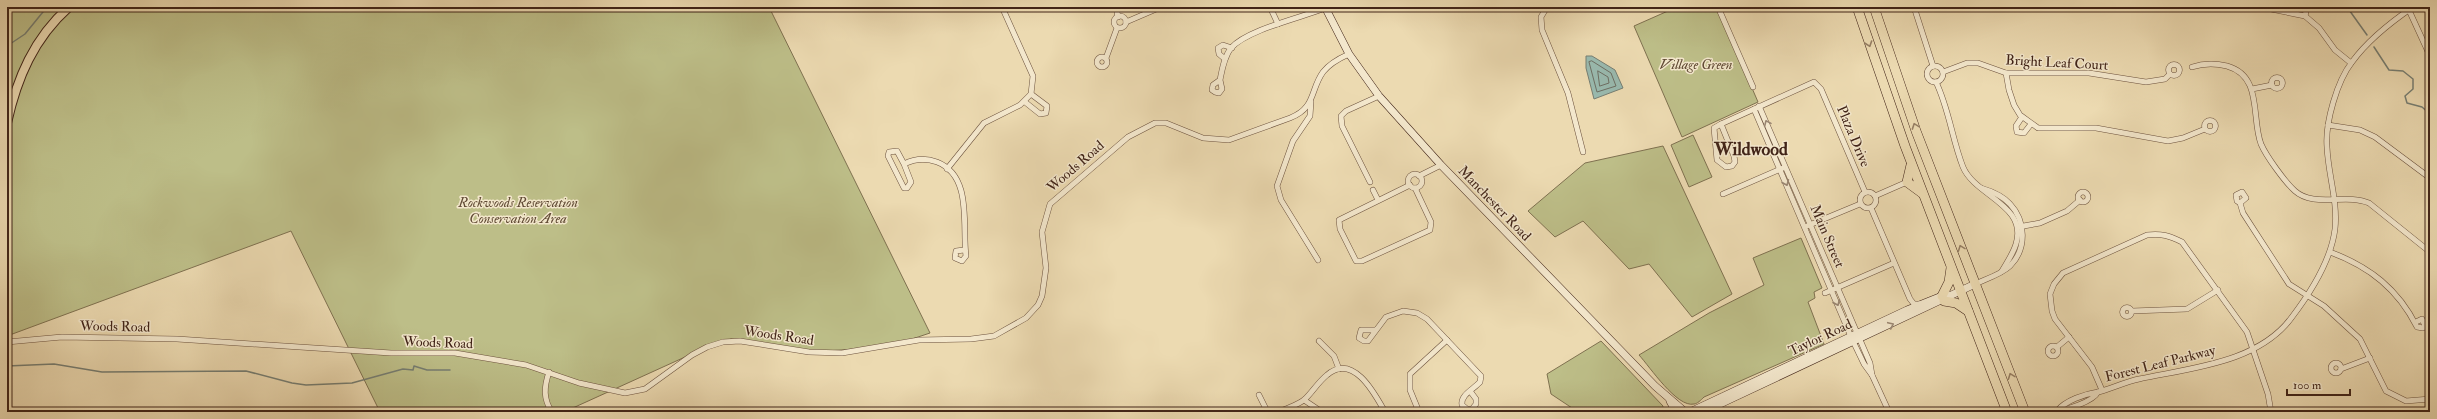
<svg xmlns="http://www.w3.org/2000/svg" width="2437" height="419" font-family="'IM FELL Double Pica',serif">
<style>
.green{fill:#bdbe88;stroke:#7f7150}
.water{fill:#99baaf;stroke:#767e73}
.lines{fill:none;stroke-linecap:round;stroke-linejoin:round}
.shore{stroke:#6d6f64;stroke-width:1}
.stream{stroke:#767e73;stroke-width:1.5}
.street-casing{stroke:#6c523e;stroke-width:6}
.secondary-casing{stroke:#412418;stroke-width:8}
.primary-casing{stroke:#412418;stroke-width:10}
.highway-casing{stroke:#412418;stroke-width:10}
.street{stroke:#f3e7cc;stroke-width:5}
.secondary{stroke:#f3e7cc;stroke-width:7}
.primary{stroke:#ecdab1;stroke-width:8}
.highway{stroke:#ecdab1;stroke-width:9}
.oneway{stroke:#967f64}
.oneway2{stroke:#9a8672}
.labels{text-anchor:middle;stroke-width:3;stroke-linejoin:round;paint-order:stroke}
.street-label{font-size:14px;fill:#412418;stroke:#f3e7cc}
.park-label{font-size:14px;font-style:italic;fill:#604a34;stroke:#f3e7cc}
.district-label{font-size:18px;font-weight:bold;fill:#412418;stroke:#f3e7cc}
</style>
<rect width="100%" height="100%" fill="#ecdab1"/>
<filter id="stains"><feTurbulence type="fractalNoise" baseFrequency=".005" numOctaves="4"/><feColorMatrix values="0 0 0 0 .2 0 0 0 0 .09 0 0 0 0 .02 0 0 0 .5 -.17"/></filter>
<radialGradient id="worn" r=".72"><stop offset=".6" stop-color="#630" stop-opacity="0"/><stop offset="1" stop-color="#630" stop-opacity=".3"/></radialGradient>
<g class="green">
<path d="M7,7H769L930,333L888,347L809,352L731,339L707,347L564,412H380L291,231L7,336Z"/>
<path d="M1677,7H1717L1758,102L1682,137L1634,26Z"/>
<path d="M1693,135L1712,177L1689,187L1671,145Z"/>
<path d="M1663,146L1732,294L1692,317L1649,264L1629,269L1583,221L1555,237L1528,211L1585,163Z"/>
<path d="M1801,238L1822,288L1814,292L1815,298L1808,302L1824,344L1704,397C1701,400 1697,404 1694,404C1677,408 1650,367 1639,355L1709,313L1764,285L1753,258Z"/>
<path d="M1601,341L1663,406L1662,412H1578L1551,394L1547,374Z"/>
</g>
<path class="water" d="M1586,56H1592L1615,70L1623,88L1594,99L1586,68Z"/>
<g class="lines">
<g class="shore">
<path d="M1592,61L1611,73L1616,86L1597,92L1589,62Z"/>
<path d="M1598,71L1608,77L1609,83L1600,86Z"/>
</g>
<g class="stream">
<path d="M2347,7L2367,35"/>
<path d="M7,46L25,34L47,7"/>
<path d="M2374,47L2389,70L2403,71L2413,79V89L2405,96L2407,103L2422,107L2430,114"/>
<path d="M7,366L54,364L102,372L246,371L292,383L306,385L352,383L403,369L413,370L414,366L427,370H450"/>
<path d="M2375,412L2392,408L2402,412"/>
</g>
<g class="street-casing">
<g id="street">
<path d="M1116,7L1118,17"/>
<path d="M1270,7L1278,24"/>
<path d="M1547,7L1541,17L1542,30L1568,93L1583,152"/>
<path d="M1718,7L1753,87"/>
<path d="M1914,7L1933,66"/>
<path d="M2261,7L2305,16L2319,28L2335,50L2351,63"/>
<path d="M2408,8L2430,56"/>
<circle cx="1120" cy="22" r="6"/>
<path d="M2305,16L2307,7"/>
<path d="M1126,22L1161,7"/>
<circle cx="1102" cy="62" r="5"/>
<path d="M1106,58L1117,28"/>
<path d="M1225,59L1219,54L1218,48L1223,45L1232,48"/>
<circle cx="2174" cy="70" r="5.5"/>
<circle cx="1935" cy="74" r="8"/>
<path d="M2192,67C2204,63 2215,63 2227,66C2263,76 2251,118 2261,144C2266,156 2285,182 2295,191C2314,208 2346,193 2369,203L2430,252"/>
<path d="M1943,72L1967,63H1978L2006,73H2089L2146,82L2165,79L2170,74"/>
<path d="M2006,73L2009,90L2014,105L2020,115L2038,128H2096L2168,141L2183,138L2205,129"/>
<circle cx="2277" cy="83" r="5.5"/>
<path d="M1220,80L1222,89L1219,93L1215,92L1212,90L1213,85L1220,80C1222,70 1224,57 1231,48C1248,29 1304,17 1328,7"/>
<path d="M1936,82C1949,109 1952,139 1963,167C1975,196 2028,205 2016,244C2013,254 2007,262 2002,271"/>
<path d="M2252,89L2272,85"/>
<path d="M1311,101L1310,116L1293,141L1277,186L1281,200L1318,260"/>
<path d="M1025,102L1040,114L1046,113L1047,106L1031,94"/>
<path d="M1754,109L1852,339L1864,364L1872,375L1870,363L1759,106"/>
<path d="M2022,117L2016,126L2017,132L2024,133L2031,124"/>
<circle cx="2210" cy="126" r="5.5"/>
<path d="M1721,124L1814,82L1821,89L1865,192"/>
<path d="M1721,124L1734,156L1735,162L1732,166L1726,167L1717,160L1714,128Z"/>
<path d="M2328,125L2360,130L2375,137L2430,178"/>
<path d="M904,164L897,151L889,152L888,156L904,188H907L911,182L904,164C914,159 926,158 937,162C973,176 962,226 966,256L962,261L955,258L956,251L964,250"/>
<path d="M947,169L984,123L1020,105L1031,94L1033,76L1002,7"/>
<circle cx="1415" cy="181" r="7"/>
<path d="M1419,176L1441,165"/>
<path d="M1370,182L1342,126L1341,116L1346,111L1379,96"/>
<path d="M1410,185L1339,220L1340,229L1356,261H1362L1430,230L1431,222L1415,188"/>
<path d="M1373,190L1378,200"/>
<circle cx="1868" cy="200" r="8"/>
<circle cx="2083" cy="197" r="5"/>
<path d="M1723,194L1783,168"/>
<path d="M1875,196L1907,182"/>
<path d="M2240,203L2246,198L2242,192L2236,195L2237,201L2240,203L2243,213L2289,284L2324,306L2360,339L2386,391L2406,401L2430,399"/>
<path d="M1871,208L1910,299L1914,304H1920"/>
<path d="M1807,226L1860,204"/>
<path d="M2018,227L2040,223L2067,211L2080,200"/>
<path d="M2330,252C2370,267 2398,289 2417,327L2423,328L2425,326L2422,319L2416,322"/>
<path d="M1975,284C1986,279 2002,274 2010,266C2027,249 2026,221 2010,204C2003,196 1991,191 1981,188"/>
<path d="M1825,293L1894,263"/>
<circle cx="2127" cy="312" r="4.5"/>
<path d="M2132,311L2187,309L2218,290"/>
<path d="M1375,330H1361L1359,338L1364,341H1368L1386,317L1403,311L1417,313L1427,319L1481,376L1480,382C1474,389 1460,395 1462,405L1467,409H1472L1476,404V399L1470,391"/>
<path d="M1319,341L1334,356L1339,369"/>
<path d="M7,342L62,337L177,339L391,353H455L526,365L579,383L625,393L645,389L692,355L707,347L723,342L740,341L809,352L842,353L919,340L971,339L994,336L1026,318L1038,305L1042,296L1046,268L1042,232L1050,204L1128,137L1155,123H1166L1203,138L1229,140L1290,118C1316,108 1310,90 1323,72C1330,63 1340,58 1349,54"/>
<circle cx="2053" cy="351" r="5"/>
<path d="M2057,347L2069,337"/>
<circle cx="2336" cy="368" r="5"/>
<path d="M2341,369L2370,358"/>
<path d="M549,372C544,387 543,399 552,412"/>
<path d="M1872,375L1889,412"/>
<path d="M2102,390L2092,367L2055,319L2052,311L2050,294L2054,284L2063,273L2147,235C2161,233 2170,236 2182,242L2247,332L2268,394L2271,412"/>
<path d="M1259,395L1266,409L1270,412"/>
<path d="M1304,400L1319,410L1325,412"/>
<path d="M2057,411C2066,400 2085,394 2098,392C2110,389 2125,382 2139,379C2190,368 2259,363 2292,317C2311,292 2331,261 2335,229C2338,201 2328,174 2327,147C2325,123 2337,81 2352,62C2368,40 2391,22 2413,7"/>
<path d="M1278,412C1286,409 1297,405 1304,400C1312,393 1318,382 1327,375C1353,352 1375,394 1385,412"/>
<path d="M1419,412L1410,390V374L1447,340"/>
<path d="M1506,412L1517,410L1539,412"/>
<path d="M2055,412C2065,410 2093,402 2098,392"/>
</g>
</g>
<g class="secondary-casing">
<g id="secondary">
<path d="M1325,7L1349,54L1379,96L1441,165L1655,386L1684,411"/>
<path d="M1670,401L1676,412"/>
<path d="M1692,411L1907,310L1947,294"/>
<path d="M1703,412L1975,284"/>
</g>
</g>
<g class="primary-casing">
<g id="primary">
<path d="M622,7H623"/>
<path d="M7,123C17,78 34,38 69,7"/>
</g>
</g>
<g class="highway-casing">
<g id="highway">
<path d="M1857,7L1905,146L2007,412"/>
<path d="M1874,7L1916,131L2025,412"/>
<path d="M1911,165L1907,182L1922,193"/>
<path d="M1942,296L1949,282L1951,268"/>
<path d="M1944,301L1956,303L1968,311"/>
</g>
</g>
<use href="#street" class="street"/>
<use href="#secondary" class="secondary"/>
<use href="#primary" class="primary"/>
<use href="#highway" class="highway"/>
</g>
<defs><path id="oneway-chevron" d="M-2-3.5L2.5 0L-2 3.5" fill="none" stroke-width="1.6" stroke-linecap="round" stroke-linejoin="round"/></defs>
<g class="oneway">
<use href="#oneway-chevron" transform="translate(1869 44) rotate(71)"/>
<use href="#oneway-chevron" transform="translate(1915 126) rotate(-110)"/>
<use href="#oneway-chevron" transform="translate(1961 248) rotate(-111)"/>
<use href="#oneway-chevron" transform="translate(2011 376) rotate(-111)"/>
</g>
<g class="oneway2">
<use href="#oneway-chevron" transform="translate(1767 123) rotate(-114)"/>
<use href="#oneway-chevron" transform="translate(1786 183) rotate(67)"/>
<use href="#oneway-chevron" transform="translate(1837 303) rotate(67)"/>
<use href="#oneway-chevron" transform="translate(1891 325) rotate(-25)"/>
</g>
<g class="labels">
<g class="street-label">
<text transform="translate(2057 62) rotate(3)" y="5">Bright Leaf Court</text>
<text transform="translate(1854 136) rotate(67)" y="5">Plaza Drive</text>
<text transform="translate(1075 166) rotate(-41)" y="5">Woods Road</text>
<text transform="translate(1495 203) rotate(46)" y="5">Manchester Road</text>
<text transform="translate(1828 236) rotate(67)" y="5">Main Street</text>
<text transform="translate(115 326) rotate(1)" y="5">Woods Road</text>
<text transform="translate(779 335) rotate(8)" y="5">Woods Road</text>
<text transform="translate(1820 337) rotate(-25)" y="5">Taylor Road</text>
<text transform="translate(438 342) rotate(2)" y="5">Woods Road</text>
<text transform="translate(2160 363) rotate(-14)" y="5">Forest Leaf Parkway</text>
</g>
<g class="park-label">
<text x="1696" y="69">Village Green</text>
<text x="518" y="207">Rockwoods Reservation<tspan x="518" dy="16">Conservation Area</tspan></text>
</g>
<g class="district-label">
<text x="1751" y="155">Wildwood</text>
</g>
</g>
<rect width="2437" height="419" fill="none" stroke="#ecdab1" stroke-width="24"/>
<rect x="8" y="8" width="2421" height="403" fill="none" stroke="#412418" stroke-width="2"/>
<rect x="12" y="12" width="2413" height="395" fill="none" stroke="#412418"/>
<path d="M2287 389v6h63v-6" fill="none" stroke="#412418" stroke-width="2"/>
<text x="2293" y="389" font-size="12" fill="#412418" stroke="#f3e7cc" stroke-width="3" paint-order="stroke">100 m</text>
<rect width="100%" height="100%" filter="url(#stains)"/>
<rect width="100%" height="100%" fill="url(#worn)"/>
</svg>
